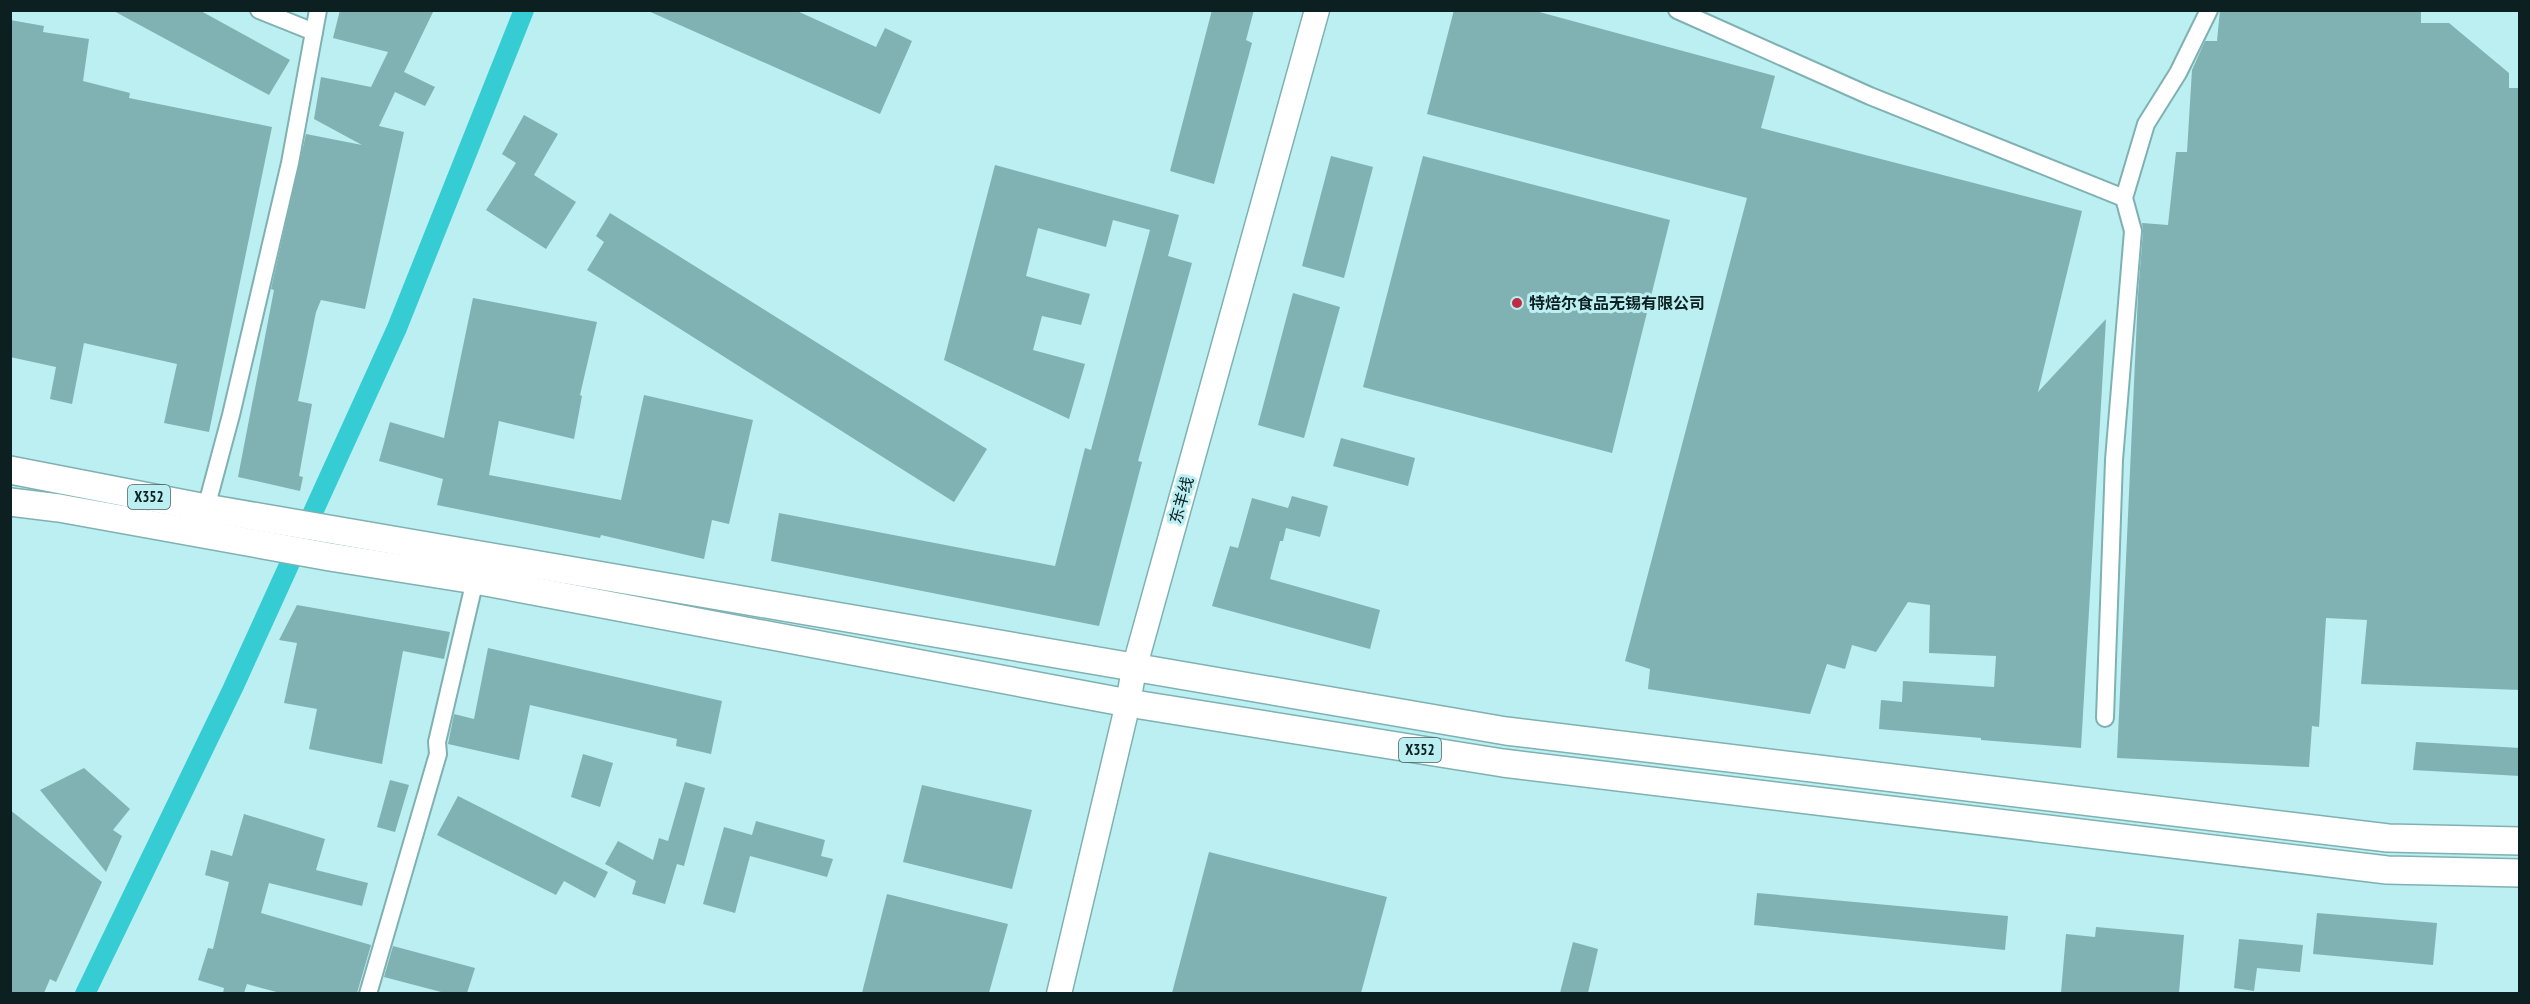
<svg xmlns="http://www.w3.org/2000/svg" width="2530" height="1004" font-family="'PT Sans Narrow','Noto Sans SC',sans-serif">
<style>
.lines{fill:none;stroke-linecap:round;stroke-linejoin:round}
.canal{stroke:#35cdd3;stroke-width:20}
.building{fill:#80b1b3}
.street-casing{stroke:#7fb1b2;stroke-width:20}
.secondary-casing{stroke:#7fb1b2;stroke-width:27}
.primary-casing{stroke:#7fb1b2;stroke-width:30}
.street{stroke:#fff;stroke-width:16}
.secondary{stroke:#fff;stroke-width:24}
.primary{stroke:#fff;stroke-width:27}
.poi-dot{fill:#be2d41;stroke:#bceff1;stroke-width:2}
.labels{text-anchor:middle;stroke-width:6;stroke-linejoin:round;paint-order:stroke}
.shield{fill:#bceff1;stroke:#415e5f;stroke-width:1.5}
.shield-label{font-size:15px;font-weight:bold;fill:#0c2021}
.poi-label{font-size:16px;font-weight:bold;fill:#0c2021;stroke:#bceff1;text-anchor:start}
.street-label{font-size:16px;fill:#0c2021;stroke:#bceff1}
</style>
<rect width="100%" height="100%" fill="#bceff1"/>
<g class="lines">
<path class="canal" d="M85,994L233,688L397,328L524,10"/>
</g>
<g class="building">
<path d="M112,10H199L290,60L269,95Z"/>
<path d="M340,10H434L404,72L435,87L425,106L395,92L379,126L404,132L365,309L321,300L316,312L298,401L312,404L299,476L303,477L300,491L238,477L274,290L271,289L306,134L362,145L314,119L321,77L371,87L388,52L333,38Z"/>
<path d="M646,10H795L876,47L885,28L912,41L880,114Z"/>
<path d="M1212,10H1254L1246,40L1252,43L1214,184L1170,171Z"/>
<path d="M1454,10H1532L1775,76L1761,128L2082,211L2038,392L2106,319L2081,748L1981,740V738L1879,729L1881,700L1902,702L1903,681L1994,687L1996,656L1929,653L1930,605L1908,602L1876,652L1852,645L1845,669L1827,664L1810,714L1648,689L1650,669L1625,661L1747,198L1427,114Z"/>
<path d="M2220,10H2421V23H2449L2509,73V88H2520V690L2361,684L2367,620L2326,618L2319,727L2312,726L2309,767L2117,758L2138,295L2143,232L2142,223L2168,225L2176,152H2187L2192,70L2205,41H2217Z"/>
<path d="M10,20L44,26L43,32L89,39L83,81L130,93L129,98L272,127L209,432L164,423L177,364L84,343L72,404L50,399L56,367L10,357Z"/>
<path d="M524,115L558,134L534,175L576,202L546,249L486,210L516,163L502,154Z"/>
<path d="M1331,156L1373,167L1344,278L1302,266Z"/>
<path d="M1423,156L1670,220L1612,453L1363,387Z"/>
<path d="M995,165L1179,215L1168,256L1192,263L1138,461L1142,462L1099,626L771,561L779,513L1055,566L1085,448L1091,450L1150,230L1113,220L1106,247L1038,228L1026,276L1090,294L1081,325L1042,316L1033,350L1085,364L1069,419L944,360Z"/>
<path d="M610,213L987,449L954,502L587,270L604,242L596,236Z"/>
<path d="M1293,293L1340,307L1304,438L1258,425Z"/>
<path d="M473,298L597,322L580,395L582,396L574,439L499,421L489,475L621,500L644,395L753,420L729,524L712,520L704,559L601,535L600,538L437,505L443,479L379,461L390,422L444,438Z"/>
<path d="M1341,438L1415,458L1408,486L1333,466Z"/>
<path d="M1292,496L1328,506L1320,537L1286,528L1283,541H1280L1270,579L1380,610L1370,649L1212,606L1230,546L1238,548L1252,498L1288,508Z"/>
<path d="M297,605L450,632L444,659L403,651L382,764L309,749L317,709L284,703L297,643L279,640Z"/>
<path d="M488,648L722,701L711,754L676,746L677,739L530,705L519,760L448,744L454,714L474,719Z"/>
<path d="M2416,742L2520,748V776L2413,770Z"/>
<path d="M583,754L613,763L600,807L571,797Z"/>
<path d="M84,768L130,809L113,830L122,836L106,872L40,790Z"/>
<path d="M390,780L409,785L395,832L377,827Z"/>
<path d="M685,782L705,788L684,866L677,864L665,904L632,894L636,881L605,864L618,841L653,860L659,838L668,841Z"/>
<path d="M922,785L1032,810L1012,889L903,862Z"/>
<path d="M458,796L608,872L595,898L564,881L556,895L437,835Z"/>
<path d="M10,810L102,882L56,982L50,979L44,993H10Z"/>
<path d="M244,814L325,839L316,870L368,883L362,906L269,883L261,913L371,945L357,993H280L247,984L244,993H223L224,988L198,980L208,948L213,949L229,882L205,875L211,850L232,856Z"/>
<path d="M756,821L825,840L821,856L833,859L827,877L750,856L735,913L703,904L724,827L752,835Z"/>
<path d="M1209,852L1387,897L1361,993H1172Z"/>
<path d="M1757,893L2008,916L2005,950L1754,925Z"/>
<path d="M887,894L1008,924L989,993H862Z"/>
<path d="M2317,913L2437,923L2433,965L2313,954Z"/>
<path d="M2096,927L2184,935L2179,993H2061L2066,934L2095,937Z"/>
<path d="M2239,939L2303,945L2300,972L2257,968L2254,991L2234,988Z"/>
<path d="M1573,942L1598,949L1588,993H1560Z"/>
<path d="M393,946L475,968L467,993H445L384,977Z"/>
</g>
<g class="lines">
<g class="street-casing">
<g id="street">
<path d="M259,10L314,32"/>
<path d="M1677,10L1870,96L2124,198"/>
<path d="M206,508L231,415L290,163L318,10"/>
<path d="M2105,718L2114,460L2133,231L2124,198L2146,124L2178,73L2209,10"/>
<path d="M368,994L438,754L437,742L475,580"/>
</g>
</g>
<g class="secondary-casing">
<path id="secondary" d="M1059,994L1128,703L1134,669L1317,10"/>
</g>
<g class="primary-casing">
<g id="primary">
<path d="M10,470L206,508L1506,731L2388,838L2520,841"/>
<path d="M10,502L59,508L330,557L475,580L1128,703L1503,763L2387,870L2520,873"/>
</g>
</g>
<use href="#street" class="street"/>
<use href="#secondary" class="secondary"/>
<use href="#primary" class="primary"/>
</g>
<circle class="poi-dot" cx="1517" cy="303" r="6"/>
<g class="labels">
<g class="shield">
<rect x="128" y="485" width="42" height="24" rx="4.5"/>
<rect x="1399" y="738" width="42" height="24" rx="4.5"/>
</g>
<g class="shield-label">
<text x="149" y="502">X352</text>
<text x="1420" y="755">X352</text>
</g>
<g class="poi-label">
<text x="1529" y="309">特焙尔食品无锡有限公司</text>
</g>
<g class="street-label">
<text transform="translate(1181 500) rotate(-74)" y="6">东羊线</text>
</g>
</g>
<rect width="2530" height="1004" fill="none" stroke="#0c2021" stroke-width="24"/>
</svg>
